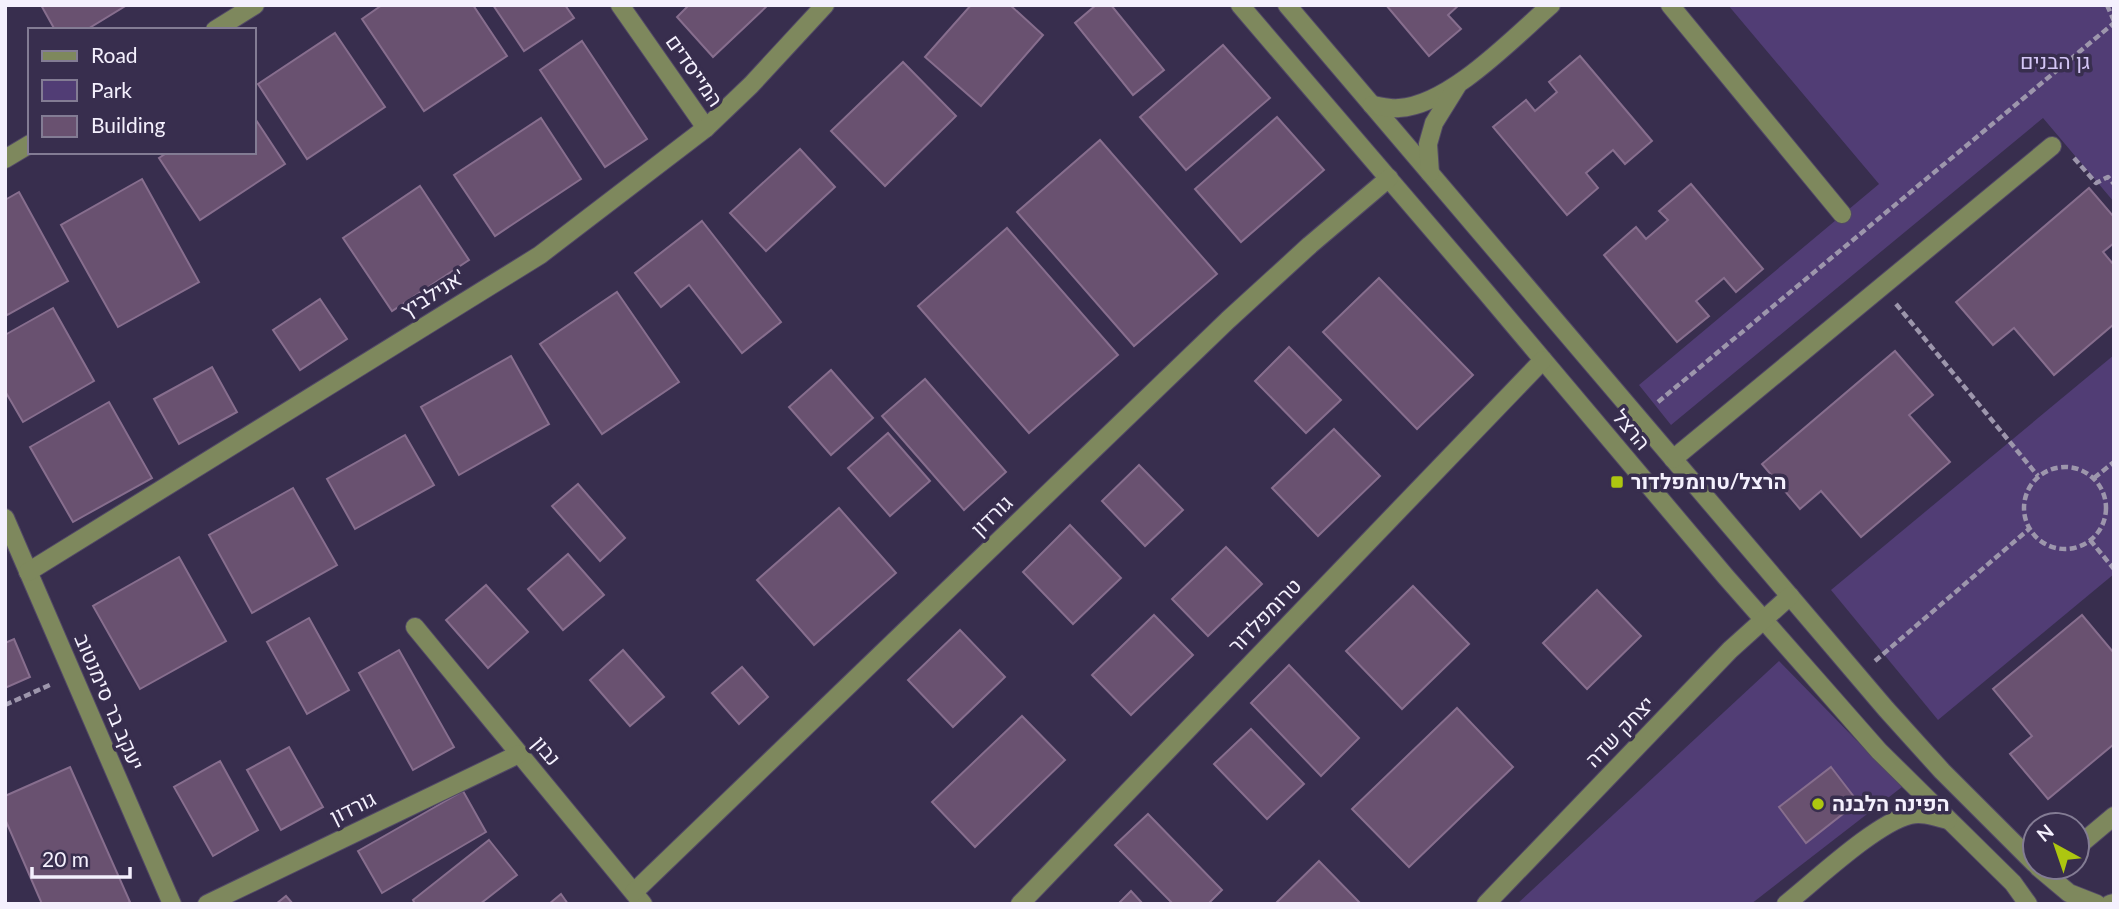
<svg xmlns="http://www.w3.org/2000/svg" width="2119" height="909" font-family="Lato,Heebo,sans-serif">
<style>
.green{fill:#513d75}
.building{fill:#695170;stroke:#876e8e;stroke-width:2}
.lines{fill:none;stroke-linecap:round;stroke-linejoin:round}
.minor-casing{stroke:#524966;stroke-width:20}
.path{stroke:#9d96ac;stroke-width:4.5;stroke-dasharray:7 3.5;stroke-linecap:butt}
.minor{stroke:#7e885d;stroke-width:18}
.poi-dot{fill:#adc610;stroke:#382e4e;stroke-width:2.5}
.labels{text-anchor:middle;stroke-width:7;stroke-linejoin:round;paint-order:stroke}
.park-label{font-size:21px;fill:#d4c6f6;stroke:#382e4e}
.street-label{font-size:21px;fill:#f4f0fd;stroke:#382e4e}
.poi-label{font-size:21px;font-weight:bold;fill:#f4f0fd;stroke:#382e4e;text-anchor:start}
</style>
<rect width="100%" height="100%" fill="#382e4e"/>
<g class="green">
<path d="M1728,5H2114V202L2043,118L1671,425L1639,385L1879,184Z"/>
<path d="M2114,355V574L1938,720L1831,590Z"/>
<path d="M1779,661L1902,787L1751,904H1517Z"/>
</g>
<g class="building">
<path d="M41,5H127L86,30H55Z"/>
<path d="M382,5H473L507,56L424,111L362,19Z"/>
<path d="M493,5H565L574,18L524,51Z"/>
<path d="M689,5H768L713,57L677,17Z"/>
<path d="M971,5H1010L1043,35L981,106L925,57Z"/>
<path d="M1096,5H1111L1164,70L1133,95L1075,23Z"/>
<path d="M1386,5H1459L1448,15L1461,29L1429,56Z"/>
<path d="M335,33L385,107L307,159L258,84Z"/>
<path d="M582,41L647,139L605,167L540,70Z"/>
<path d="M1223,45L1270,98L1186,170L1140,117Z"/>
<path d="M1580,56L1652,141L1625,164L1613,150L1586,173L1598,188L1567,215L1493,127L1526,100L1535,111L1557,92L1549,82Z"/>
<path d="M903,62L956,116L885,186L831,131Z"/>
<path d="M254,117L285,164L200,220L159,158L168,152H254Z"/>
<path d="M1277,117L1324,170L1241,242L1195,189Z"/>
<path d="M541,118L581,179L495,236L454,175Z"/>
<path d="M1100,140L1217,274L1134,346L1017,212Z"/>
<path d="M800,149L835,187L766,251L730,213Z"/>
<path d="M142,179L199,282L118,327L61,225Z"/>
<path d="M1691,184L1763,269L1736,292L1724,278L1696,301L1709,316L1677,342L1604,255L1636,227L1646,239L1668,220L1659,211Z"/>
<path d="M420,186L469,260L392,311L343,238Z"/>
<path d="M2089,188L2114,217V243L2103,252L2114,265V324L2054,375L2014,328L1993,345L1956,302Z"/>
<path d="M19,192L68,281L7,315L5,311V200Z"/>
<path d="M702,221L781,322L742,353L689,285L661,307L635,273Z"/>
<path d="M1007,228L1118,355L1029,433L918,306Z"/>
<path d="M1379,278L1473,375L1417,429L1323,332Z"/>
<path d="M617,292L679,382L602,434L540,344Z"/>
<path d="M320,299L347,339L300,370L273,330Z"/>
<path d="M53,308L94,381L23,422L5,391V335Z"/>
<path d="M1289,347L1341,400L1306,433L1255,381Z"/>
<path d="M1895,351L1933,395L1909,415L1950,462L1861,537L1821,491L1800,509L1762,464Z"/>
<path d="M511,356L549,424L459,475L421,407Z"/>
<path d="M212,367L237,412L179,444L154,399Z"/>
<path d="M831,370L873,418L831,455L789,407Z"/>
<path d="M925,379L1006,472L964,510L882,416Z"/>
<path d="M109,402L152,478L73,522L30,447Z"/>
<path d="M1334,429L1380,476L1318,536L1272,488Z"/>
<path d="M888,433L930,481L890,516L848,468Z"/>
<path d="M405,435L434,485L355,529L327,479Z"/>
<path d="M1139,465L1183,510L1145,546L1102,501Z"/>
<path d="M578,484L625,538L600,561L552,506Z"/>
<path d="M293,488L337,565L252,613L209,535Z"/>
<path d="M839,508L896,573L814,645L757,580Z"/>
<path d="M1070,525L1121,578L1073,624L1023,572Z"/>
<path d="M1226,547L1262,584L1208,636L1172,599Z"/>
<path d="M568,554L604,595L563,630L528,589Z"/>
<path d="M179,557L226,641L140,689L93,606Z"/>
<path d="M486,585L528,632L488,668L446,620Z"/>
<path d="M1413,586L1469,644L1402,709L1346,651Z"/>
<path d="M1597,590L1641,636L1587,689L1543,643Z"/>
<path d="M1154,615L1193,655L1131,715L1092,675Z"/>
<path d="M2082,615L2114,653V744L2048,799L2010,754L2032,736L1993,689Z"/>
<path d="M309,618L349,690L307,714L267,642Z"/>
<path d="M960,630L1005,677L953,727L908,680Z"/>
<path d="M14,639L30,677L5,688V643Z"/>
<path d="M399,650L454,747L413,770L359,673Z"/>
<path d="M623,650L664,697L630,726L590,680Z"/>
<path d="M1289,665L1359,738L1321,776L1251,703Z"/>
<path d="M742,667L768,697L739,724L712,693Z"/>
<path d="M1457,708L1513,767L1409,867L1352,809Z"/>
<path d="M1022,716L1065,760L975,847L932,802Z"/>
<path d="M1251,729L1304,784L1267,819L1214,764Z"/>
<path d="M289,747L323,807L281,830L247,770Z"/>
<path d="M220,761L258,830L213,856L174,787Z"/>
<path d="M70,767L130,902L126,904H42L5,819V796Z"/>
<path d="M1831,767L1858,802L1806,843L1779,807Z"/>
<path d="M463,791L486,832L382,893L358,851Z"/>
<path d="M1148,814L1222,890L1208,904H1173L1115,845Z"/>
<path d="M489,840L517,875L480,904H415L413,900Z"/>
<path d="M1319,861L1361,904H1275Z"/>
<path d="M1131,891L1143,904H1118Z"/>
<path d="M561,894L568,904H549Z"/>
<path d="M286,896L293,904H276Z"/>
</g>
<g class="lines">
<g class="minor-casing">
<g id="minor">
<path d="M620,5L706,128"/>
<path d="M1240,5L1485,291L1726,577L1821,685L1879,751L2013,883L2028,904"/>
<path d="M1287,5L1886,709L1942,771L2035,864"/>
<path d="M1670,5L1842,214"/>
<path d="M215,30L255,5"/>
<path d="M1372,105C1380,106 1390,109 1399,108C1450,105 1513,38 1551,5"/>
<path d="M5,159L30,144"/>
<path d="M1430,173L1428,144L1434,123L1457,86"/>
<path d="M1673,459L2052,146"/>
<path d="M5,518L172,904"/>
<path d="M28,572L540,255L706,128L751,85L825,5"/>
<path d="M415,627L643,904"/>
<path d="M2077,847L2114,816"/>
<path d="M2038,867L2069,893L2097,904"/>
<path d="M634,892L1228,320L1310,245L1389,178"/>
<path d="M207,904L519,754"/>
<path d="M1020,904L1543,360"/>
<path d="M1486,904L1730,650L1790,596"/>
<path d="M1786,904C1816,880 1876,823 1910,815C1923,812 1936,817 1948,820"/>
<path d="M2110,904L2114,903"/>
</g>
</g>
<g class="path">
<path d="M2107,5L2114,21"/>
<path d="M2074,158L2096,183L2108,177L2114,184"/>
<path d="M1896,304L2038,476"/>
<path d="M1658,402L2114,23"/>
<circle cx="2065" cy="508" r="41"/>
<path d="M2094,478L2114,462"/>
<path d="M2090,540L2114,569"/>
<path d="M1875,661L2029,529"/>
<path d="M5,705L52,684"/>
</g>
<use href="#minor" class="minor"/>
</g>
<g class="poi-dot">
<rect x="1610" y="475" width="14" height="14" rx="3.5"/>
<circle cx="1818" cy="804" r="7"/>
</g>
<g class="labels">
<g class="park-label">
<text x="2055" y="69">גן הבנים</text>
</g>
<g class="street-label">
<text transform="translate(694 71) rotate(55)" y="7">המייסדים</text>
<text transform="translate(433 294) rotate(-32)" y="7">אנילביץ'</text>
<text transform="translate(1631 430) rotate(50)" y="7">הרצל</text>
<text transform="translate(992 516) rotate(-44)" y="7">גורדון</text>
<text transform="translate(1265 616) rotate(-46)" y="7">טרומפלדור</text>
<text transform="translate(109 702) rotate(67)" y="7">יעקב בר סימנטוב</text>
<text transform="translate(1620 732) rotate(-46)" y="7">יצחק שדה</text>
<text transform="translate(546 751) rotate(50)" y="7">נבון</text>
<text transform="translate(353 808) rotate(-26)" y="7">גורדון</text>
</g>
<g class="poi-label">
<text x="1631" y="489">הרצל/טרומפלדור</text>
<text x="1832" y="811">הפינה הלבנה</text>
</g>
</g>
<rect width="2119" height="909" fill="none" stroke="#f4f0fd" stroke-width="14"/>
<rect x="28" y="28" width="228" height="126" fill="#382e4e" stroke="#837c94" stroke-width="2"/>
<rect x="42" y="51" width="35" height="10" fill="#7e885d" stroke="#837c94" stroke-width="2"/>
<text x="91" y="63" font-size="21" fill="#f4f0fd">Road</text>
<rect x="42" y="80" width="35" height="21" fill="#513d75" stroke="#837c94" stroke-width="2"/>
<text x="91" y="98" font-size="21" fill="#f4f0fd">Park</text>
<rect x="42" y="116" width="35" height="21" fill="#695170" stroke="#837c94" stroke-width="2"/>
<text x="91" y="133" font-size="21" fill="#f4f0fd">Building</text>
<g transform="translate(2056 846) rotate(320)"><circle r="33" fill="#382e4e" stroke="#837c94" stroke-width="2"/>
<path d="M0-5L12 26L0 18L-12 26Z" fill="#adc610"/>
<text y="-10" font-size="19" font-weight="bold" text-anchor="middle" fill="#f4f0fd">N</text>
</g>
<path d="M32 867v10h98v-10" fill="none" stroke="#f4f0fd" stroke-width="3.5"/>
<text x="42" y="867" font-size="21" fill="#f4f0fd" stroke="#382e4e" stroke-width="5" paint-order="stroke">20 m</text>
</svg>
